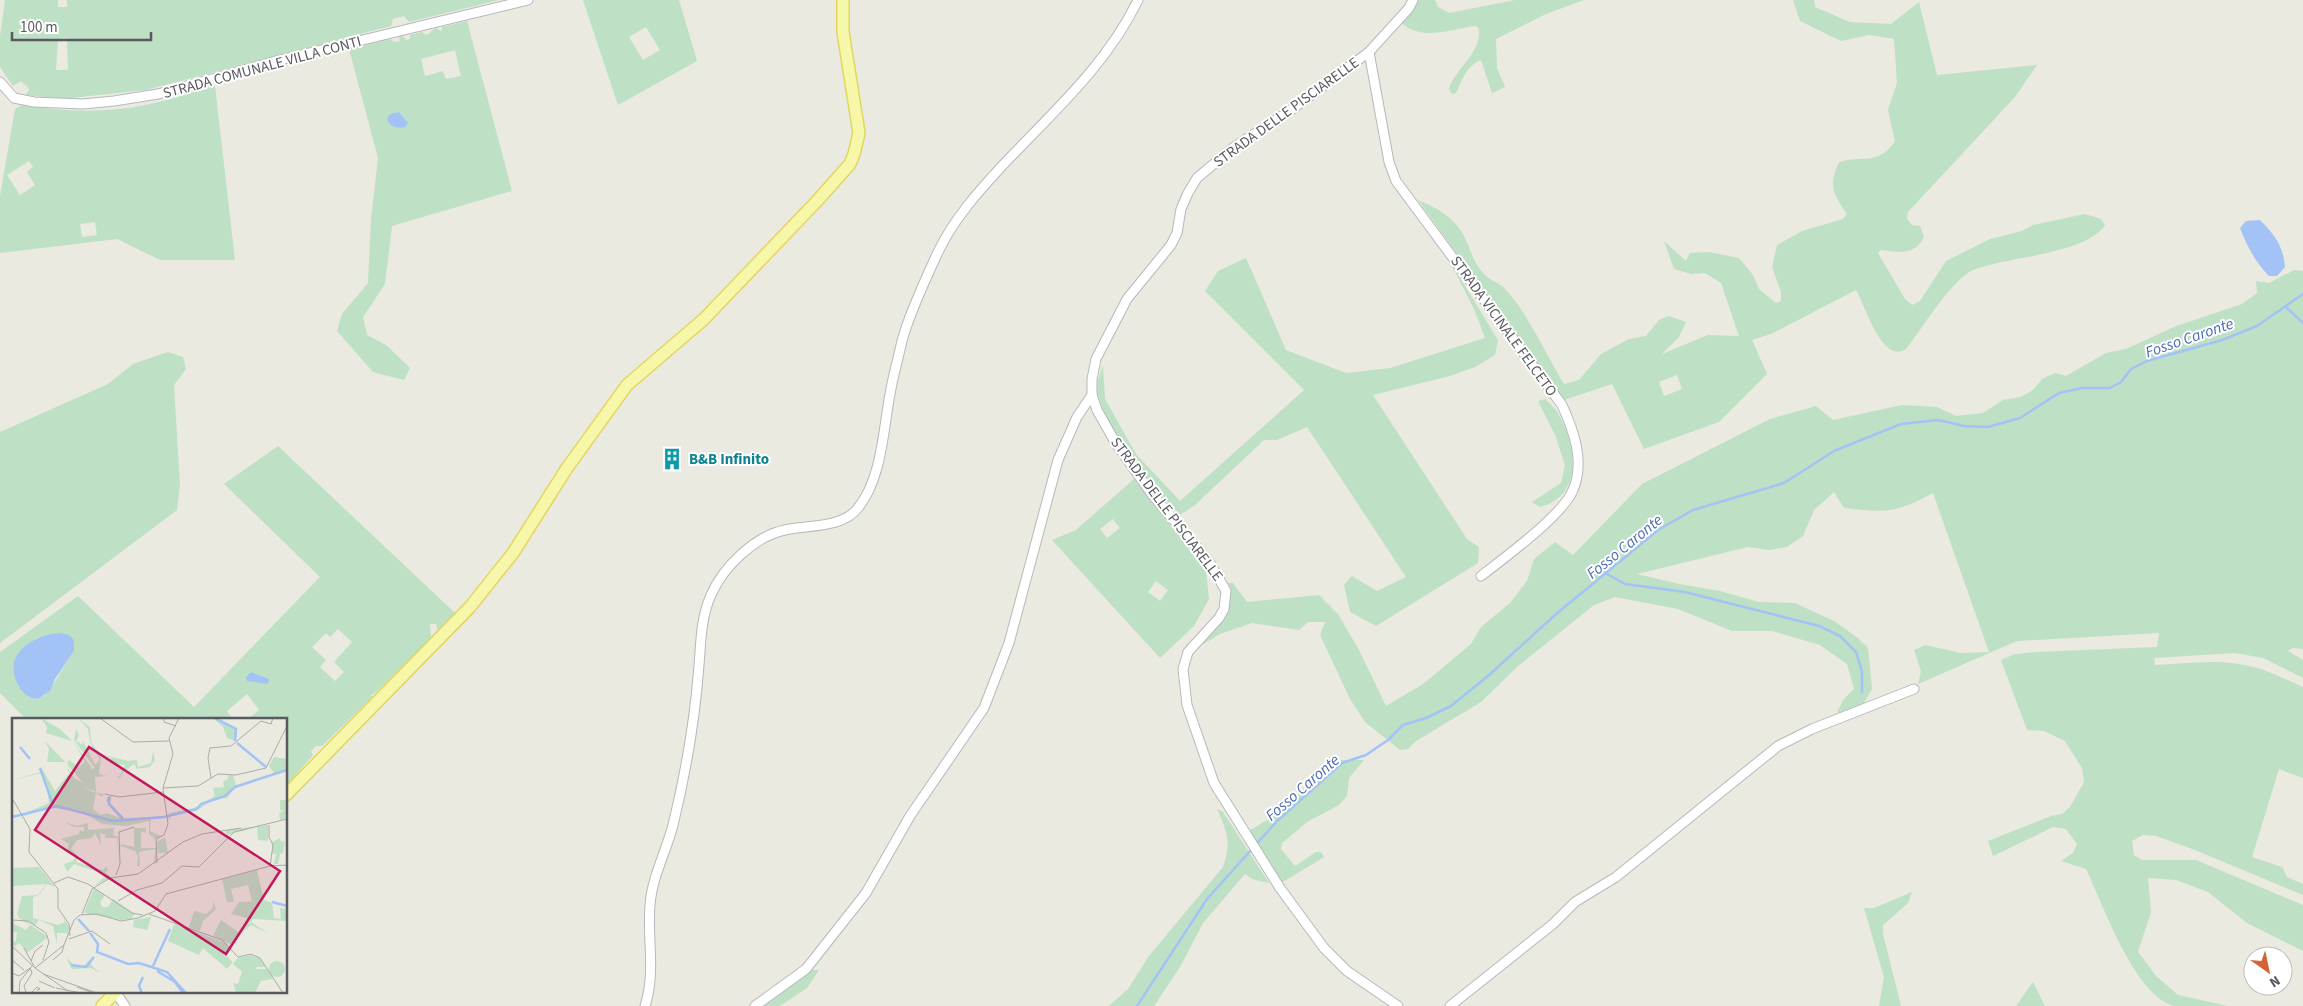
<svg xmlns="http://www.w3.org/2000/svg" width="2303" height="1006" font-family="'Source Sans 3',sans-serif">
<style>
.green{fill:#bee0c4;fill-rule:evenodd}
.water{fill:#a3c3f7}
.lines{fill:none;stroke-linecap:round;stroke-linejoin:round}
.stream{stroke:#a3c3f7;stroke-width:2.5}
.minor-casing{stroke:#b7b8be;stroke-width:11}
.major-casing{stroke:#e3d65f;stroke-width:14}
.minor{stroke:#fff;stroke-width:9}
.major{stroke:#f6f7a8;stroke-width:11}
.labels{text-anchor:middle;stroke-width:4;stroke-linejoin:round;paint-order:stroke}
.street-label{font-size:15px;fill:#595a5f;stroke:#fff}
.culture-label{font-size:15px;font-weight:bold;fill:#0d838f;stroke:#fff;text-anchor:start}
.water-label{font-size:16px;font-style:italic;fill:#4a6bb6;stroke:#fff}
.inset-river{fill:none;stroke:#a3c3f7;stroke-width:2.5}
.inset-road{fill:none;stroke:#acaca8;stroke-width:1}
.view{fill:#c2185b;fill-opacity:0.15;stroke:#c2185b;stroke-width:2.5}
.inset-edge{fill:none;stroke:#595a5f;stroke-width:2.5}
</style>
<rect width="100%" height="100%" fill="#eaeae0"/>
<g class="green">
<path d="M5,0H58V7H67V0H499L409,22L404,16L393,19L391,26L146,90L62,99L26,95L29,89L21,81L13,86L0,67V36ZM67,38L68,70H56L58,39Z"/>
<path d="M583,0H679L697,61L618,105ZM646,27L660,50L643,60L629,37Z"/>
<path d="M1418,0H1435L1438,7L1449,13L1515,0H1584L1546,14L1496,39L1497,68L1505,87L1492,93L1481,60C1466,66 1463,79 1456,93L1452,94L1449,89C1455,68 1485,50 1478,27C1470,25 1467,28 1459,29C1436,33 1419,38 1400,22Z"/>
<path d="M1793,0H1814L1815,7L1850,22L1891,24L1919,2L1937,75L2037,65L2015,97L1908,212L1907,219L1912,225L1920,226L1924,237C1915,256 1898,252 1881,250L1878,253L1905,299L1912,305L1920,301L1946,261L1990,239L2022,231L2033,225L2085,214L2101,219L2105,225C2085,255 2008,256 1973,270C1952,279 1921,330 1906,349C1882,365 1865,305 1856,290L1771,334L1752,340L1767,374L1719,422L1644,449L1612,384L1564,400L1418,200C1439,209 1456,218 1466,240C1471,252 1475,265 1484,274C1489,280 1497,282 1503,287C1524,306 1548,358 1564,384L1579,380L1601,354L1629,339L1646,336L1659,320L1669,316L1686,322L1679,337L1662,354L1708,335L1739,336L1721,283L1705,273L1691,274L1674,269L1664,241L1686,261L1690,253L1709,252L1739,258L1753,275L1759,289L1776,303L1781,301V292L1772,267L1777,245L1802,231L1843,219L1847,214C1833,193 1828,187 1839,162C1863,155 1879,166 1895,141L1888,110L1897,83L1894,39L1869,35L1841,41L1800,21ZM1677,375L1682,389L1664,396L1659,382Z"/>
<path d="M467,21L512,191L392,226L385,284L363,317L367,335L386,345L410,368L404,380L373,372L337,331L342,314L368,283L371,219L378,158L349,49L390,39L395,42L400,41L399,37L403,36L406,40L410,39V35L422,32L426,35L430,33L432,30L437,28L440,31L442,30V27ZM455,50L461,76L446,79L443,71L425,76L421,59Z"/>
<path d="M215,86L235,260H160L117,239L0,253V196L15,109L22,105C49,109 78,112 106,110C143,109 179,96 215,86ZM29,161L33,167L27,172L35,185L20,195L7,175ZM95,222L97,235L82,237L80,224Z"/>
<path d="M1246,258L1286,350L1346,373L1390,368L1485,338L1474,309L1448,258L1498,340L1495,355L1475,367L1450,376L1373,395L1467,539L1479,547L1478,563L1376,626L1350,612L1344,585L1352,576L1377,591L1406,577L1307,427L1277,440H1264L1195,505L1180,515C1158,495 1097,417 1097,387C1097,381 1101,372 1103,365L1105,399L1136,454L1180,501L1304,390L1205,291L1218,271Z"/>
<path d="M2294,270L2303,271V649L2293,648L2288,651L2303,660V678L2263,658L2235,653L2154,658L2155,665C2185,664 2220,658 2249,666C2268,670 2285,679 2303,687V778L2279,769L2252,857L2282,867L2287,877L2303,884V895L2195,850L2156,836L2143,835L2132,841L2134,855L2142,860H2196L2303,905V951L2247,923L2208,892L2176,880L2148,878L2151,912L2138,952L2156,976L2178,995L2228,1006H2174C2134,995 2103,904 2086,869L2061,861L2073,853L2077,844L2066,829L2053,827L1993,856L1988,841L2051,816L2062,814L2070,807L2084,782L2082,768L2065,741L2044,731L2027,730L2001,660L2015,654L2038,652L2157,647L2159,633L2017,641L1918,684L1921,671L1914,650L1925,645L1961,653L1989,652L1933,493C1896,513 1885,513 1844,508L1834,492L1814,510L1803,536L1787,547L1769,550L1748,547L1637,574L1679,584L1720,591L1759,602L1795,603L1834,621L1858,638L1868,648L1872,689L1862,706L1837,713L1843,700L1854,689L1847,664L1820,645L1772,631H1732L1678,609L1615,597L1594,605L1517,667L1481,702L1416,741L1408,749L1400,750L1365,722L1350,699L1320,635L1325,622H1308L1299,630L1252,623L1220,634L1198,647C1219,626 1235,615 1228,583H1233L1247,602L1319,595L1338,614L1359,650L1386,706L1423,684L1471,644L1481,627L1510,603L1527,581L1534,559L1555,542L1573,555L1642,484L1770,419L1816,406L1833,420L1902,405L1937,407L1956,416L1983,413L2003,400L2021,397L2033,390L2042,379L2055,373L2066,376L2106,353L2126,349L2174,327L2242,304L2257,293L2256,281L2269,283Z"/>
<path d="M168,352L183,357L186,369L174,385L180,485L177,510L0,643V432L108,384L133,364Z"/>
<path d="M1545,399C1550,404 1557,410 1560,417C1577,448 1583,496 1540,507L1532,502L1561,483L1565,465L1556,437L1538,401Z"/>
<path d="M278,446L455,613L438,631L436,624H430L431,638L376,692L371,695L372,697L322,746H316L311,751L313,755L286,786V720H247L259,710L247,694L227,711L233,720H27L0,693V652L78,596L194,707L320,577L224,484ZM338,629L352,642L334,662L344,672L335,681L320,667L326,660L312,647L326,633L330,637ZM36,638L74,651C67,661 50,692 43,697Z"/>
<path d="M1134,479L1206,570L1209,599L1194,626L1160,658L1052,540L1076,530ZM1113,519L1120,528L1107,538L1100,529ZM1156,581L1168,590L1160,601L1148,592Z"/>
<path d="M1337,760H1364L1349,778L1347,796L1339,805L1307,822L1282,843L1281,849L1295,866L1316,852H1321L1324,857L1283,882L1249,831L1273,816L1330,764Z"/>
<path d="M1217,809L1223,812L1269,883L1252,879L1245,874L1203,923L1180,967L1154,1006H1109L1128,989L1149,956L1223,867C1232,842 1227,832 1217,809Z"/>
<path d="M1912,892L1908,903L1883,925V934L1901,1006H1879L1884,977L1864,908H1874Z"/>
<path d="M812,970H819L807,988L780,1006H761Z"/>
<path d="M2033,982L2045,1006H2016Z"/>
</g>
<g class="water">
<path d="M399,112L408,123L405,127C397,129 390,127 387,119L390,114Z"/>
<path d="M2260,220C2275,235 2283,246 2285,267L2277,276H2269C2255,262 2247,246 2240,228L2246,221Z"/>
<path d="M60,633L69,635L74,640V651L55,679L50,691L38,699C29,698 23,694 19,686C1,655 32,635 60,633Z"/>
<path d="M251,672L269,679L268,684L247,681L246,677Z"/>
</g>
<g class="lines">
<g class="stream">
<path d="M2286,307L2303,323"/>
<path d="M1607,574L1625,584L1685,592L1819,626L1840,636L1856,652L1862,672V692"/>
<path d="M1137,1006L1207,899L1277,821L1342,763L1366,755L1388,740L1403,725L1426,718L1451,706L1488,676L1555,615L1658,530L1693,510L1784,483L1834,451L1901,424L1938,420L1964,426L1988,427L2020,418L2059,393L2082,388H2110L2121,382L2131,369L2147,361L2222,340L2257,326L2303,294"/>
</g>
<g class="minor-casing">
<g id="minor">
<path d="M1369,52L1389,162L1396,181L1562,405C1574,431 1585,462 1573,490C1563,515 1504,558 1481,576"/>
<path d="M0,82L14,98L34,102L83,104L114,101L158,94L276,61L528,0"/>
<path d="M116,993L125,1006"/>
<path d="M645,1006C656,971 647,940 650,905C652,877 666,852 673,825C686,772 695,719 699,665C701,641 701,617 711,595C723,567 755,536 785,530C808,525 843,528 858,508C882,478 883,431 890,394C893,376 898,359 902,341C909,314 926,278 938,252C954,219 977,193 1002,166C1051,114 1107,65 1138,0"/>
<path d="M755,1006L806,969L866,893L910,816L984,708L1009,643L1058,460L1077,417L1092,395"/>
<path d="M1398,1006L1347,971L1324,948L1280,888L1214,783L1187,705L1183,669L1188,652L1219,618L1224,609L1226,591L1210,563L1151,493L1115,442L1097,410L1092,395V379L1096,359L1127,299L1171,245L1177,233L1181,209L1188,193L1197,178L1234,147L1291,110L1369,52L1409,8L1413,0"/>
<path d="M1450,1006L1553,924L1575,902L1616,877L1778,746L1812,729L1914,689"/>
</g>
</g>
<g class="major-casing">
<g id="major">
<path d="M286,795L470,607L513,553L567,468L627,385L704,319L817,201L850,164L854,154L859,133L843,32V0"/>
<path d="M102,1006L116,992"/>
</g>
</g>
<use href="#minor" class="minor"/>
<use href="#major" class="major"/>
</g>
<defs>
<g id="building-bare" transform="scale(1.725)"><path d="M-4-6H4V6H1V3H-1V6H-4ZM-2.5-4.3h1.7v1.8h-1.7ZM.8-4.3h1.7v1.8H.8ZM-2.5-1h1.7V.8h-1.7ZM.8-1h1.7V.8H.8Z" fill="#0f9aa8" stroke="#fff" stroke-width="2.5" paint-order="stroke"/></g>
</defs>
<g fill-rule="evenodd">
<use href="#building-bare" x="672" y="459"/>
</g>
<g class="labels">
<g class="street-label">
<text transform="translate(262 67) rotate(-15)" y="5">STRADA COMUNALE VILLA CONTI</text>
<text transform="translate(1286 112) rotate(-36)" y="5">STRADA DELLE PISCIARELLE</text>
<text transform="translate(1504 326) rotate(54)" y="5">STRADA VICINALE FELCETO</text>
<text transform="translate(1167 509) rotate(53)" y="5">STRADA DELLE PISCIARELLE</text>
</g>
<g class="culture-label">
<text x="689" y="464">B&amp;B Infinito</text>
</g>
<g class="water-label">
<text transform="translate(2189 337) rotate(-19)" y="6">Fosso Caronte</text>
<text transform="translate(1624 546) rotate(-39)" y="6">Fosso Caronte</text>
<text transform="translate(1302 787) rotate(-41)" y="6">Fosso Caronte</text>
</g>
</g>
<g transform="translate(12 718)">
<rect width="275" height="275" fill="#eaeae0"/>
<path d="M29,0L48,11L60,23L34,15L35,9ZM201,0L225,10L224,23L215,20L211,9ZM67,1L78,9L79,24L89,40L87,56L95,58L83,59L84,74L69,67L81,74L92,76L90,79L84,75L81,91L89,97L95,95L108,100L94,83L96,78H100L98,85L112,100L139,99L138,113L150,118L143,121L137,116V103L114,108L90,106L72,95L37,89L12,98L11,96L37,85L34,63L30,55L1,62L29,54V49L43,73L56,57L59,59L54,47L62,60L71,65L55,46L57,42L67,49L73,44L61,23L80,51L83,50L62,22L64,11L67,17L64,23L71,27L70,21L83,47L88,42L78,24L76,11ZM33,23L52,43L54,44H35L37,31ZM141,33L143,42L138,49L125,51L122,46L111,54L108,60L104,59L108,58L113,47L98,45L99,40L92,37L116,43L125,42L126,49L139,45ZM262,39L274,41L275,52L223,69L215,80L202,81L184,93L159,98L157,104V95L182,90L203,78L201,70L212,69L211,64L216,61V57H221L224,67L262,55L257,48ZM268,82H275V100L268,102L267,95L272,92H268ZM52,104L65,108L76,105V112L102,110L101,117L106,119L107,143L105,120H93L94,117L88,115L89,127L83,115L80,120L65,122L59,131L66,138L64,144L91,152L95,148V152L99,151L93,154L99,159L82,168L95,157L62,146L55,154L52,146L61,143L64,138L55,133L57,126L49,121L67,116L68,112L72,114V109H62ZM256,107V123L246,122L245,109L215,117L213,112ZM122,110H134V115L129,113V130H144L145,136V143L142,147L143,131L127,134L128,148H125L126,138L123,133L109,128L108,137L109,126L122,129ZM153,119L156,135H146L145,124ZM268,120L269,124L273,123L271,135L268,136L266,146H262L264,136H260V124ZM27,149L43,169L35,166L27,177L21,179V200L46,207L53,204L50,198L56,207L57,212L55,218V215H45V226L41,208L27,202L23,207L8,201L5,196L10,178L26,177L34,166L0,168V150ZM245,152L252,182L260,185L262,200L269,201L268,190L275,191V203L241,201L239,204L256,215L239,207L218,226L201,218L209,202L229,216L239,201L219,196L227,184L248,183H240L236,167L219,171L222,184H215L210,161ZM82,170L93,177L88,184L90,189H96L101,181L123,196L119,201L109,202L72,195ZM201,183L204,191L191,203L188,213L177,209L182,193L194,196L201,190ZM139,199L135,212L121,209L122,202ZM1,202L2,206L14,212L18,207L11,203H13L36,219L15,235L9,227L6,225L3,229L0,224L4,223L5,214H0ZM162,206L214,225L218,231L213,237L221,244L215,251L191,230L187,237L156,223ZM239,237L247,240L254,249H245L243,251H255L261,261L249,263L243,275H224L221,265L226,266L230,254L221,246L226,240ZM81,238L79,247L88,255L79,250L60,251L54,240L64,248L73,247ZM257 251a8 8 0 1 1 16 0a8 8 0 1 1-16 0Z" fill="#bee0c4"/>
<path class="inset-river" d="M203,0L224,11L223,23M225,25L254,49M8,29L18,41M28,50L41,87M97,79V86L111,101M0,99L45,88L101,103L152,99L185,91L189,86L213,78L223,69L275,52M260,184L275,188M66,201L77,213M78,215L86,226L85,234L116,246L127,245L155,254L174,275M59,247L74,249L82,239M141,248L158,211M145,253L163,264L171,275M130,275L127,268L131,259"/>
<path class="inset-road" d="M88,0L121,24L157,23M152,0V4L164,8M199,60L196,40L198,30L219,28L249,3L259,6L261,0M151,70L186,68L206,56L224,57L254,50L275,8M93,76L107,79L151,74M0,80L18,111L17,134L46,171V190L57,206L58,218M257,107V119L261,127L258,148M145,145L144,121L152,117L156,106L151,70L161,36L157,20L167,0M104,157L108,146L107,114L122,109M42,165L56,159L76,166L120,195L131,197M106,183L125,172L150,165L170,148L187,149L222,114L275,101M70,196L80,171L98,160L126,156L171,124L190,116L229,110M137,196L210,222L226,239L239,236L248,240L271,275M0,202L16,203L34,215L37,224L31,242M57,221L80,213L98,226M0,228L23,250L52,227L62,202L68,197L85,196L109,203L126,200L143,193L154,176L258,148L275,147M12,230L22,248M0,242L12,252M41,242L50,234L52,227M19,243L23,233L31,227M23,250L56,273M0,255L7,258L18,250L20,255L12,268L14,275M31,256L85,275M27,263L43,270M65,269L81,275M44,270L69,275M7,275L8,263L20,248M19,275L25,269L28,271L25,272"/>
<path class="view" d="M77,29L268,153L214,236L23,112Z"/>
<rect width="275" height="275" class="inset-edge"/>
</g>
<g transform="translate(2268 971) rotate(147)"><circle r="24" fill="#ffffff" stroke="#bdbdbf"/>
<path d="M0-4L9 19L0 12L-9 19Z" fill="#d86138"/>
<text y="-8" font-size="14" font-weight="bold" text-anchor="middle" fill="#595a5f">N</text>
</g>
<path d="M12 32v8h139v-8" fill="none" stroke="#595a5f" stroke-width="2.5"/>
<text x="20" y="32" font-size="15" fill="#595a5f" stroke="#ffffff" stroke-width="4" paint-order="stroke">100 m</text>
</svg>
